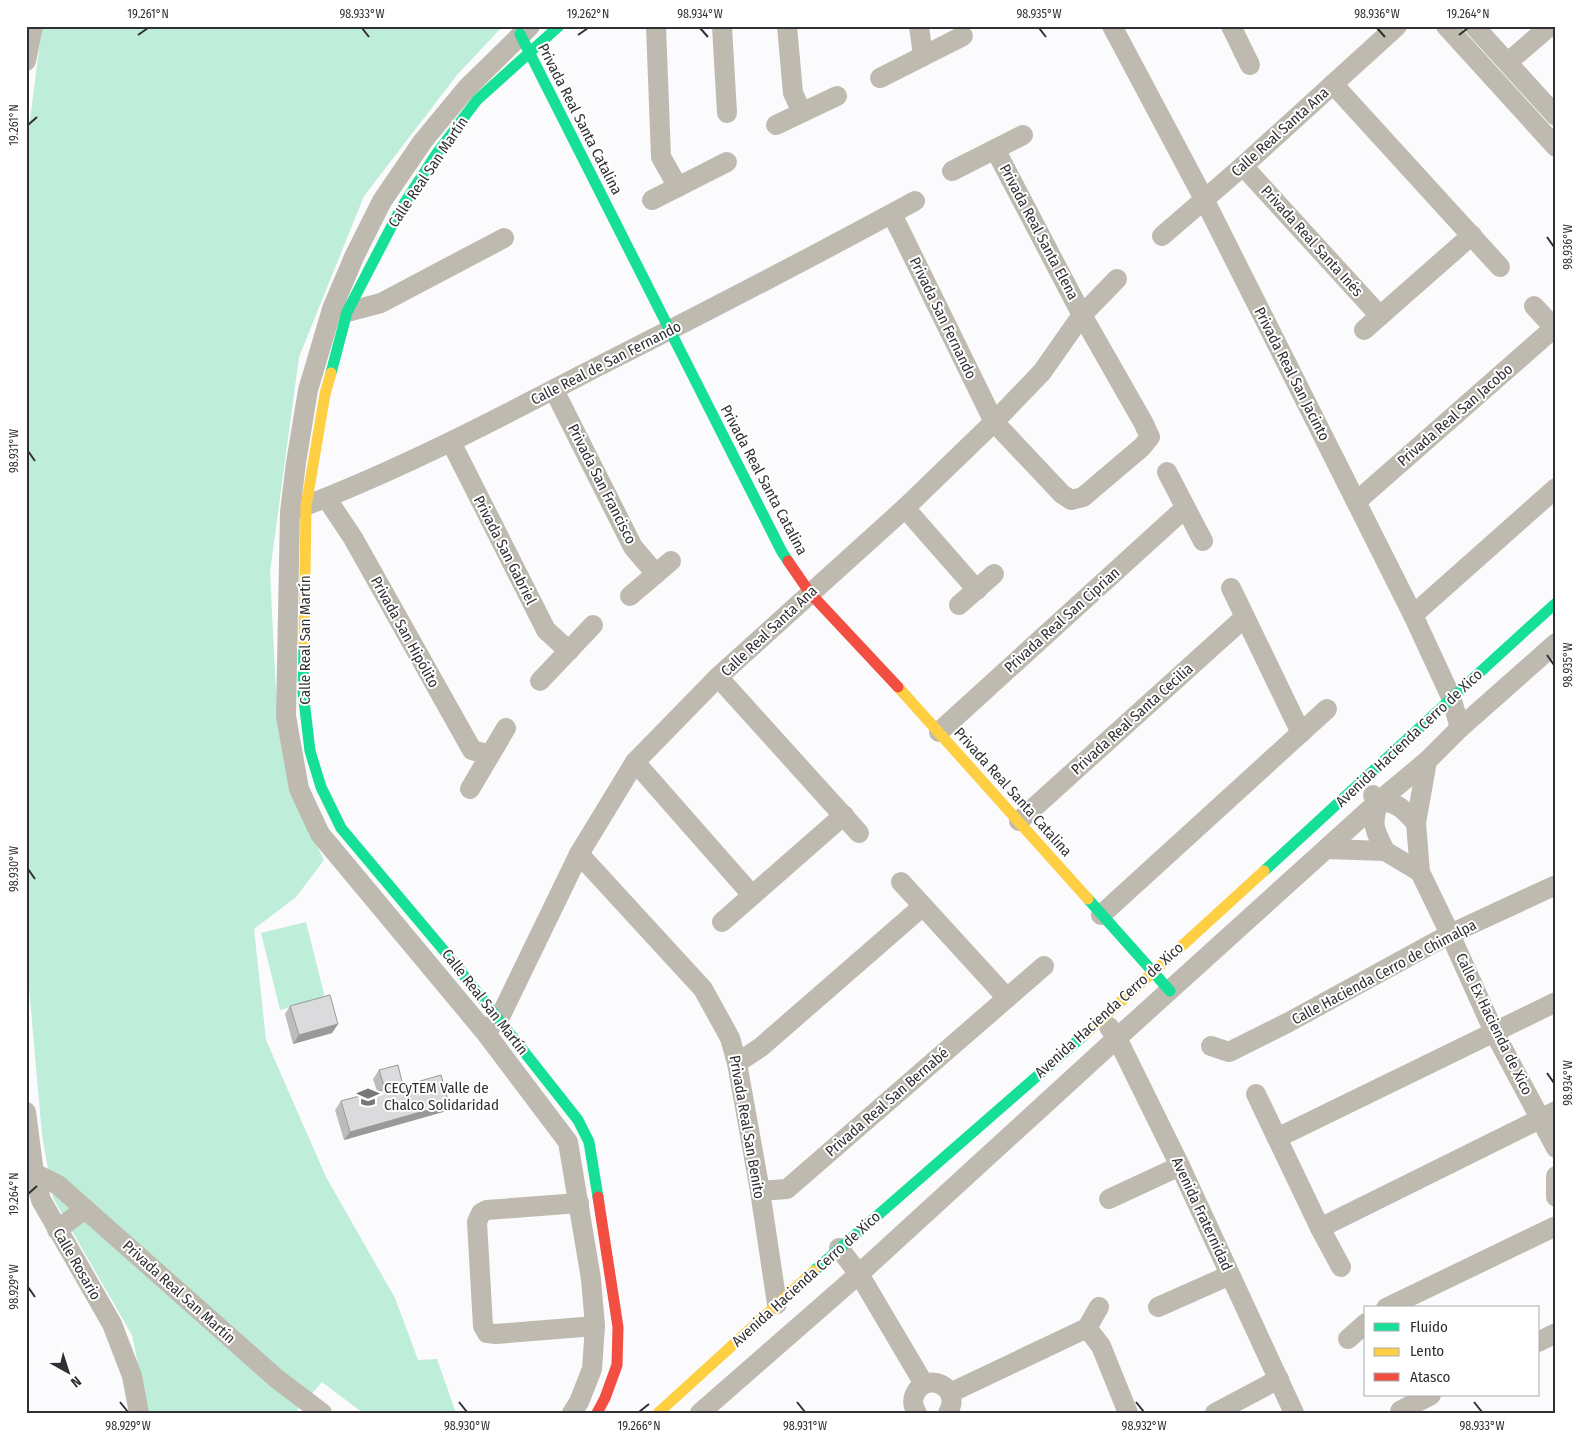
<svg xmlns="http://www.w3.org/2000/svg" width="1582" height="1439" font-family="'Fira Sans Condensed',sans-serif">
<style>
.grass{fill:#beedd9}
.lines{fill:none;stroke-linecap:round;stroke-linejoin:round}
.street{stroke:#bfbab0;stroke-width:20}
.fast{stroke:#16e098;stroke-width:11}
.slow{stroke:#ffcf43;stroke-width:11}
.jam{stroke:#f24e42;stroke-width:11}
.wall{fill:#bcbbbd}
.shaded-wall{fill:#99999a}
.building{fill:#dbdadc;stroke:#99999a}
.ticks{fill:none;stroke:#303034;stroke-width:2}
.labels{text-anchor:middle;stroke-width:4;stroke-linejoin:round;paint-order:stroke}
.street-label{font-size:15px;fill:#303034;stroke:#fff}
.poi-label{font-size:15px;fill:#303034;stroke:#fff;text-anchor:start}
.neatline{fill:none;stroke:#303034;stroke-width:2}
.ticks-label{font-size:12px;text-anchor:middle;fill:#303034}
</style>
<rect width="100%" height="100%" fill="#fbfafd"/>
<g class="grass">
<path d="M42,26H503L457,75L364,196L299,357L270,572L277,711L290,793L324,860L296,897L254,929L266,1040L326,1177L395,1298L418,1360L437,1359L456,1413H363L322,1382L295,1413H148L132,1335L53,1198L42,1135L26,953V151Z"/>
<path d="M306,922L325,998L280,1010L261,933Z"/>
</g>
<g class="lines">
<g class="street">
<path d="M530,26L466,89L423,141L382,201L354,257L332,309L308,390L296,463L290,512L286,716L299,789L320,834L485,1032L568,1142L591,1279L595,1326L592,1369L579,1402L572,1413"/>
<path d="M656,26L661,157L678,187"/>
<path d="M722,26L727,113"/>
<path d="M787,26L793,93L802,112"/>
<path d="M919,26L923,56"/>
<path d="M1112,26L1204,199L1413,615L1451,697L1460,728"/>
<path d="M1231,26L1250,65"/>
<path d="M1446,26L1556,147"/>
<path d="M1474,26L1556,116"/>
<path d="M26,61L33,26"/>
<path d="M1508,62L1550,26"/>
<path d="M880,78L963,36"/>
<path d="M1333,84L1500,267"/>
<path d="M776,125L837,96"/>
<path d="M1243,166L1380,316"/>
<path d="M952,171L1023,135"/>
<path d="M652,200L727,162"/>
<path d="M892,214L994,422L1062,494L1071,500L1083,497L1142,447L1150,437L1143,422L1082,315L995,149"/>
<path d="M1162,236L1243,166L1397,26"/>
<path d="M1534,306L1556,330"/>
<path d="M347,312L381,303L504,238"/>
<path d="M1364,330L1472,235"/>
<path d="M554,390L633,547L656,574"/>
<path d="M451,442L546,630L569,651"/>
<path d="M1167,472L1203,541"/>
<path d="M327,499L353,538L472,750L490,755"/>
<path d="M1357,501L1554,328"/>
<path d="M905,508L977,590"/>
<path d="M297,509C400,470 499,418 597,367C704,313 810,258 915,201"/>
<path d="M1231,588L1301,733"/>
<path d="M630,596L671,561"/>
<path d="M959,605L994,574"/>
<path d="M1413,615L1556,488"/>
<path d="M718,677L859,833"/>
<path d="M540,681L593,625"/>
<path d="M939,732L1185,508"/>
<path d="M1427,761L1416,823L1420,872L1450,934L1494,1032L1556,1148"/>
<path d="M635,762L752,895"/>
<path d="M470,789L506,728"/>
<path d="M1373,795L1379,801C1399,803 1403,809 1416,823"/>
<path d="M1379,801C1371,826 1374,828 1385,851"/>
<path d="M1019,821L1245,617"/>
<path d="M1327,849L1385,851L1420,872"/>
<path d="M579,854L703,989L730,1038L737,1063L760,1191L777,1304"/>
<path d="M901,882L1007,998"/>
<path d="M1101,915L1327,709"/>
<path d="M722,922L844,815"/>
<path d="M490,1027L499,1019L579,854L635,762L718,677L905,508L994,422L1042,372L1082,315L1117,279"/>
<path d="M1109,1027L1117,1038L1180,1166L1294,1413"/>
<path d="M1211,1046L1229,1052L1289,1022L1450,934L1556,885"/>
<path d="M737,1063L761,1047L923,906"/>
<path d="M1256,1094L1320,1228L1341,1267"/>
<path d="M26,1112L34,1173L41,1200L112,1324L132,1376L139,1413"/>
<path d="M1277,1138L1556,1002"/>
<path d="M34,1173L58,1185L277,1379L322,1413"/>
<path d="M1556,1176V1197"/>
<path d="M760,1191L787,1189L1044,966"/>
<path d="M1109,1199L1180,1166"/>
<path d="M579,1203L487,1210L481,1213L477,1222L483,1326L487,1333L496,1334L595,1326"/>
<path d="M1320,1228L1556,1111"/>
<path d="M57,1230L85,1209"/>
<path d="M839,1248L859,1274L924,1384"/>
<path d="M1158,1307L1230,1275"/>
<path d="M1386,1308L1556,1226"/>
<path d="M1087,1328L1101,1346L1128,1413"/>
<path d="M1348,1339L1366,1323"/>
<path d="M1538,1342L1556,1333"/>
<path d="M950,1393L1087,1328L1099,1307"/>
<path d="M1400,1411L1431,1395"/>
<path d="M700,1413L859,1274L1117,1038L1379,801L1427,761L1460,728L1556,643"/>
<path d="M917,1413C913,1407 912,1400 915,1394C926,1370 963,1387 948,1413"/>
<path d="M1215,1413L1279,1379"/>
</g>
<g class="fast">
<path d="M520,34L782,552L788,561"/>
<path d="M331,373L347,312L400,210L437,153L477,100L559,26"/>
<path d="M304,645L303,692L310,751L321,787L341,828L446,953L578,1120L589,1142L598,1197"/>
<path d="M1264,871C1362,782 1458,691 1556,603"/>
<path d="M1088,899L1170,991"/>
<path d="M814,1271L1083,1036"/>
</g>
<g class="slow">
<path d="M304,645L306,506L325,394L331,373"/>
<path d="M898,687L1088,899"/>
<path d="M1083,1036L1264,871"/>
<path d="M658,1413L814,1271"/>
</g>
<g class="jam">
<path d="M788,561L810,593L898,687"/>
<path d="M597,1413L605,1398L617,1365L618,1327L598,1197"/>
</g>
</g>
<g class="wall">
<path d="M290,1006L338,1024L332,1033L293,1044L285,1014Z"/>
<path d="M379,1070L403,1086L449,1104L443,1112L344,1140L335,1110L341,1101L377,1091L373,1079Z"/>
</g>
<g class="shaded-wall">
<path d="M338,1024L332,1033L293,1044L299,1035Z"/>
<path d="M449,1104L443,1112L344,1140L350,1132Z"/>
</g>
<g class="building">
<path d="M330,995L338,1024L299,1035L290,1006Z"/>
<path d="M398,1065L403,1086L441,1075L449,1104L350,1132L341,1101L385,1089L379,1070Z"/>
</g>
<path class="ticks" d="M362,28L369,37M700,28L708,37M1039,28L1046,37M1377,28L1385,37M138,35L148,28M578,35L588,28M1459,35L1468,28M28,125L37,117M1547,237L1554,247M28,451L35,461M1547,655L1554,665M28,869L35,879M1547,1073L1554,1083M28,1194L37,1186M28,1287L35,1297M120,1402L128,1412M459,1402L467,1412M797,1402L805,1412M1136,1402L1144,1412M1474,1402L1482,1412M639,1412L649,1404"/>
<defs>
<g id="school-bare" transform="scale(1.725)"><path d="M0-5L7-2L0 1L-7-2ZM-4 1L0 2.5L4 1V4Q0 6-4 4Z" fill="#77777a" stroke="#fff" stroke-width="2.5" paint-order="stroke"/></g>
</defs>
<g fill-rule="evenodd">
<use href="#school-bare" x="368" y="1097"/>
</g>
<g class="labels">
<g class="street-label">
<text transform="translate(580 119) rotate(63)" y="5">Privada Real Santa Catalina</text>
<text transform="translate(1280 132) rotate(-42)" y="5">Calle Real Santa Ana</text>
<text transform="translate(428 172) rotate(-56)" y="5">Calle Real San Martín</text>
<text transform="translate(1039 232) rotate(62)" y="5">Privada Real Santa Elena</text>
<text transform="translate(1312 241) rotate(48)" y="5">Privada Real Santa Inés</text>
<text transform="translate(943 318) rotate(64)" y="5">Privada San Fernando</text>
<text transform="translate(606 363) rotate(-27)" y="5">Calle Real de San Fernando</text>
<text transform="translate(1292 374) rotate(63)" y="5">Privada Real San Jacinto</text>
<text transform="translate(1455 415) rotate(-41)" y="5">Privada Real San Jacobo</text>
<text transform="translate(764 480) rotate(62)" y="5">Privada Real Santa Catalina</text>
<text transform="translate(602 484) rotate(63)" y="5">Privada San Francisco</text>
<text transform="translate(505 550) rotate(63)" y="5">Privada San Gabriel</text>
<text transform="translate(1062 620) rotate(-42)" y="5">Privada Real San Ciprian</text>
<text transform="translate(769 631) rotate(-43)" y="5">Calle Real Santa Ana</text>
<text transform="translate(405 632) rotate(61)" y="5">Privada San Hipólito</text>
<text transform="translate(305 640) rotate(-90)" y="5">Calle Real San Martín</text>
<text transform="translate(1132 719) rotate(-42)" y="5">Privada Real Santa Cecilia</text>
<text transform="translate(1409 738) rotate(-43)" y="5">Avenida Hacienda Cerro de Xico</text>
<text transform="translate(1013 792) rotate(48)" y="5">Privada Real Santa Catalina</text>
<text transform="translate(1384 972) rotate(-28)" y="5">Calle Hacienda Cerro de Chimalpa</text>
<text transform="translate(485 1002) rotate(52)" y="5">Calle Real San Martín</text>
<text transform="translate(1109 1010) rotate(-42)" y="5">Avenida Hacienda Cerro de Xico</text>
<text transform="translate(1494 1024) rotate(64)" y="5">Calle Ex Hacienda de Xico</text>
<text transform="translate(887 1102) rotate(-41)" y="5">Privada Real San Bernabé</text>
<text transform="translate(747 1127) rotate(80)" y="5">Privada Real San Benito</text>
<text transform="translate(1202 1214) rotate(65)" y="5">Avenida Fraternidad</text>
<text transform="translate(77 1264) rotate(60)" y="5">Calle Rosario</text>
<text transform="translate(806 1279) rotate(-42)" y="5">Avenida Hacienda Cerro de Xico</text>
<text transform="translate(179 1292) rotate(42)" y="5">Privada Real San Martín</text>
</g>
<g class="poi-label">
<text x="384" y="1093">CECyTEM Valle de<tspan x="384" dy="17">Chalco Solidaridad</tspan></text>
</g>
</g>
<rect width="1582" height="1439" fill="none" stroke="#ffffff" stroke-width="55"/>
<rect x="1364" y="1306" width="175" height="90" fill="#ffffff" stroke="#acacae"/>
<rect x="1374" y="1323" width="25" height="8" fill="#16e098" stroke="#acacae"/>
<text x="1410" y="1332" font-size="15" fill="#303034">Fluido</text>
<rect x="1374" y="1348" width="25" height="8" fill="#ffcf43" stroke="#acacae"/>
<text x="1410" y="1356" font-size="15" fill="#303034">Lento</text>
<rect x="1374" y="1373" width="25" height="8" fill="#f24e42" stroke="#acacae"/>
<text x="1410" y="1382" font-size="15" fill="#303034">Atasco</text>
<g transform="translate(68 1372) rotate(141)" stroke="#ffffff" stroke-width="4" paint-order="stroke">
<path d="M0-4L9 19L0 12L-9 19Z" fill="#303034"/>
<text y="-8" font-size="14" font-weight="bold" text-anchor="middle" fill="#303034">N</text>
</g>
<rect x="28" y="28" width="1526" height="1384" class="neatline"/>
<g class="ticks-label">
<text x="148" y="18">19.261°N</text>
<text x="362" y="18">98.933°W</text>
<text x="588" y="18">19.262°N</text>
<text x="700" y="18">98.934°W</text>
<text x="1039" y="18">98.935°W</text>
<text x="1377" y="18">98.936°W</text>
<text x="1468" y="18">19.264°N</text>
<text transform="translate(14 125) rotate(-90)" y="4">19.261°N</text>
<text transform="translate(1568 247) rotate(-90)" y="4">98.936°W</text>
<text transform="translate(14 451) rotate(-90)" y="4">98.931°W</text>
<text transform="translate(1568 665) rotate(-90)" y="4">98.935°W</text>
<text transform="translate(14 869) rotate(-90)" y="4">98.930°W</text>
<text transform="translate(1568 1083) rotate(-90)" y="4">98.934°W</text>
<text transform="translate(14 1194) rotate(-90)" y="4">19.264°N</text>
<text transform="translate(14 1287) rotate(-90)" y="4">98.929°W</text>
<text x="128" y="1430">98.929°W</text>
<text x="467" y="1430">98.930°W</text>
<text x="639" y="1430">19.266°N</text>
<text x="805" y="1430">98.931°W</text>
<text x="1144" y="1430">98.932°W</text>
<text x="1482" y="1430">98.933°W</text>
</g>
</svg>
